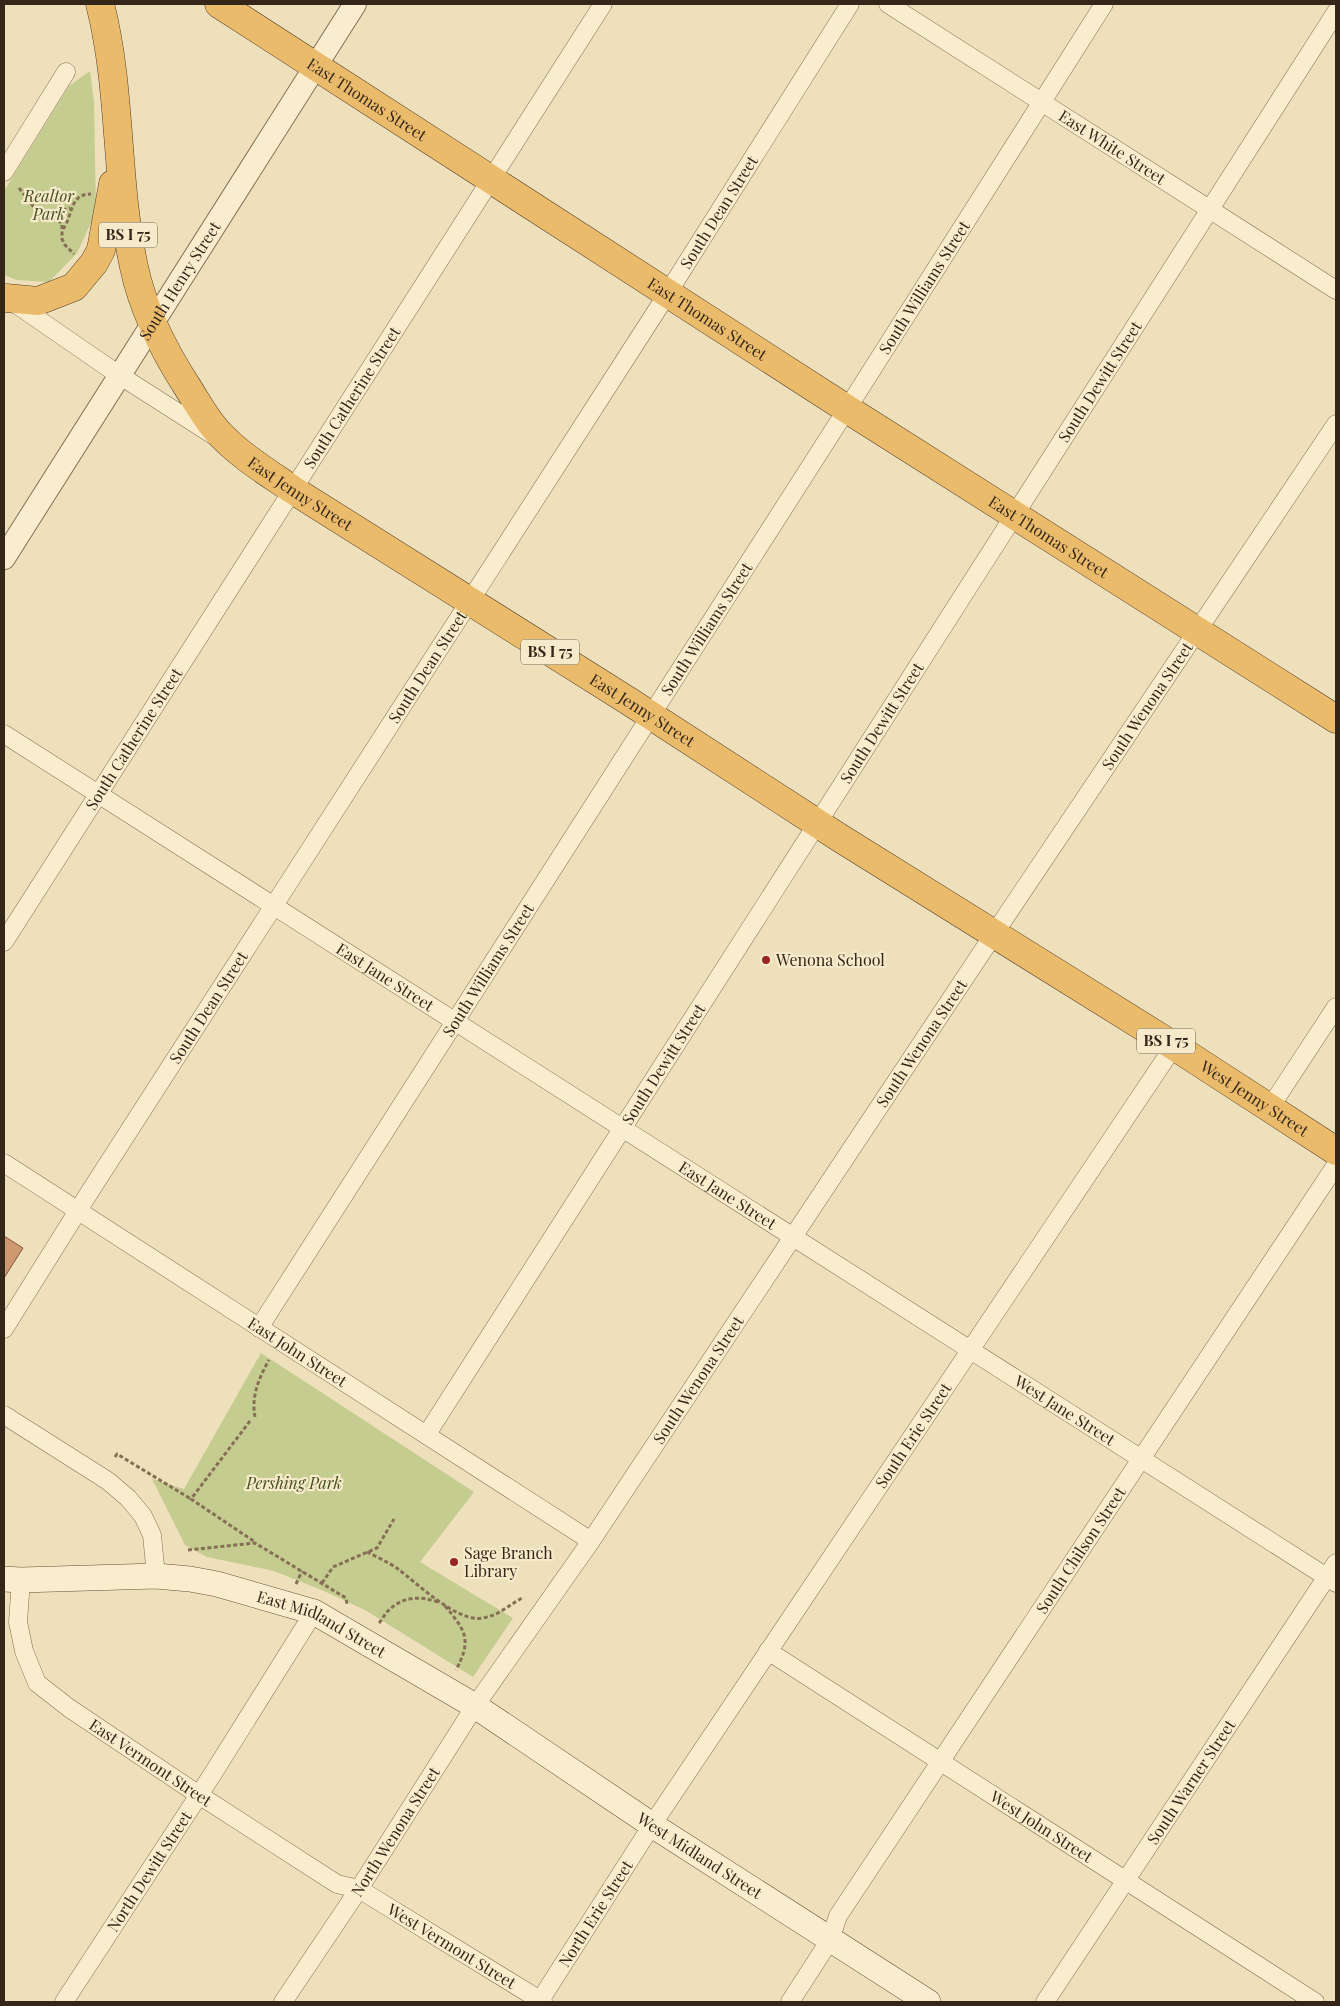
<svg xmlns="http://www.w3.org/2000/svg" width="1340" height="2006" font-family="'Playfair Display',serif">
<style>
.green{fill:#c4cc8f}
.building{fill:#ce9870;stroke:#85593a}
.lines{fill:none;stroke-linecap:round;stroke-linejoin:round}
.minor-casing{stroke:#866f55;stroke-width:19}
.tertiary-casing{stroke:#866f55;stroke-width:24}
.secondary-casing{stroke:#675038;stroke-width:26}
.trunk-casing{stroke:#533d2a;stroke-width:29}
.path{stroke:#866f55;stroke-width:3;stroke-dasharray:4 2.5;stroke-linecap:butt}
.minor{stroke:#f9edce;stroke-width:18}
.tertiary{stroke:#f9edce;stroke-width:22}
.secondary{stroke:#f9edce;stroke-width:25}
.trunk{stroke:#ebbb6c;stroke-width:28}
.poi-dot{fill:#962424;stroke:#f6eacb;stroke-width:2}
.labels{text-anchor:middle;stroke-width:4.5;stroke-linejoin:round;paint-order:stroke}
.shield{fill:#f6eacb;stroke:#6e624f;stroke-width:1}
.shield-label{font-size:15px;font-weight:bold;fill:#34271a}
.street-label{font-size:16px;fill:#34271a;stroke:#f6eacb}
.park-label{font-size:16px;font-style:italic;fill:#445120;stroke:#f6eacb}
.poi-label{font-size:16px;fill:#34271a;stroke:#f6eacb;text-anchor:start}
</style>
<rect width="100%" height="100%" fill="#eee0bb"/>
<g class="green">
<path d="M90,71L94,102L96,212L77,253L49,282L17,280L4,275V191L69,86Z"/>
<path d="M261,1353L474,1492L420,1562L513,1618L473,1677L365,1610L324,1591L274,1571L207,1557L185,1545L152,1479L184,1489Z"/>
</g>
<path class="building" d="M4,1236L23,1248L4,1278Z"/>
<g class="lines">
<g class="minor-casing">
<g id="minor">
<path id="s1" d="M888,4L1336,290"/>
<path d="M4,172L66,72"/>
<path d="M10,300L119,375L213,435"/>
<path id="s2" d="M4,734L1336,1583"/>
<path id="s3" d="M4,942L603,4"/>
<path d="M1269,1109L1336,1007"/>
<path id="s4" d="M4,1163L591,1541"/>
<path id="s5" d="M259,1328L847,409L1104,4"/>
<path id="s6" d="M4,1329L89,1193L657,310L850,4"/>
<path d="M4,1415L108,1481L128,1498L143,1516L152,1535L156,1576"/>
<path id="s7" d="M427,1434L1336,12"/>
<path id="s8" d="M21,1580L18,1622L24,1651L37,1683L69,1708L199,1795L337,1884L359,1889L543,2002"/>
<path id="s9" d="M768,1651L1315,2002"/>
<path id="s10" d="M64,2002L212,1775L314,1612"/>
<path id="s11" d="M283,2002L359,1889L475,1706L591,1541L994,934L1336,424"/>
<path id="s12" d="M539,2002L652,1825L1174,1046"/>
<path id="s13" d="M790,2002L830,1940L838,1916L1336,1165"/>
<path id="s14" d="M1045,2002L1336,1563"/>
</g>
</g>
<g class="tertiary-casing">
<g id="tertiary">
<path id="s15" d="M4,558L355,4"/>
</g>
</g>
<g class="secondary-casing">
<g id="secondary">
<path id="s16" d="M4,1579L21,1580L156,1576L190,1579L217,1584L314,1612L475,1706L652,1825L928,2002"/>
</g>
</g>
<g class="trunk-casing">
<g id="trunk">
<path id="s17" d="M100,4C122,90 115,180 134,267C143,310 164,351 188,388C197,402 206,419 218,432C239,455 267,472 293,490L627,700L840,838L1174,1046L1336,1151"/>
<path id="s18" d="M219,4L847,409L1336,719"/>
<path d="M6,298L38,301L74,287L94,263L101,250L113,184"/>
</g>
</g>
<g class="path">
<path d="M19,188L33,206L50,213L62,224V239L65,245L74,254"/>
<path d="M50,213L70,208"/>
<path d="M63,229C73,216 69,194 91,194"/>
<path d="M255,1417C251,1396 259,1378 269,1360"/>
<path d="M250,1421L191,1499L255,1542"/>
<path d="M115,1457L117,1454L191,1499"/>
<path d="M188,1550L255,1543L346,1598L347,1604"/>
<path d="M367,1552C377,1557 388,1562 398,1569C417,1583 457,1623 483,1618C500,1615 510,1604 524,1597"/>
<path d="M322,1583L333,1567L377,1548L394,1519"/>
<path d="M296,1584L302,1571"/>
<path d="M445,1606C466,1631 472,1640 456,1670"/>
<path d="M379,1623C383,1619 385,1613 389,1610C404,1596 420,1596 438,1602"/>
</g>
<use href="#minor" class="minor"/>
<use href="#tertiary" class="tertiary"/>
<use href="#secondary" class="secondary"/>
<use href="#trunk" class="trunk"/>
</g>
<g class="poi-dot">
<circle cx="766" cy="960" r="5"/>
<circle cx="454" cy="1562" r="5"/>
</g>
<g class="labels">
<g class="shield">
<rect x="99" y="222.5" width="58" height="25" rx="4"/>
<rect x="521" y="639.5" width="58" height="25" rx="4"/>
<rect x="1137" y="1028.5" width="58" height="25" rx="4"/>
</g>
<g class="shield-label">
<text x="128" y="240">BS I 75</text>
<text x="550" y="657">BS I 75</text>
<text x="1166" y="1046">BS I 75</text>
</g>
<g class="street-label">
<text dy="6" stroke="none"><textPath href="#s18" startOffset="176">East Thomas Street</textPath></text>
<text dy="6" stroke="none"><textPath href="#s1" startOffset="266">East White Street</textPath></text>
<text dy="6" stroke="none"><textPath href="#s6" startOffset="1326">South Dean Street</textPath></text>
<text dy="6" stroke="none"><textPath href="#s15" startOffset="328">South Henry Street</textPath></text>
<text dy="6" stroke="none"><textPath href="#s5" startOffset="1235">South Williams Street</textPath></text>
<text dy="6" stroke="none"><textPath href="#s18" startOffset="581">East Thomas Street</textPath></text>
<text dy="6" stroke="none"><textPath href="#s7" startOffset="1249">South Dewitt Street</textPath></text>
<text dy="6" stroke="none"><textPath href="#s3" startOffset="646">South Catherine Street</textPath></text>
<text dy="6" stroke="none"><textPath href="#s17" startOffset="555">East Jenny Street</textPath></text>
<text dy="6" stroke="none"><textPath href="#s18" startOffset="986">East Thomas Street</textPath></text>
<text dy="6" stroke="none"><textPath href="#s5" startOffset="830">South Williams Street</textPath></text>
<text dy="6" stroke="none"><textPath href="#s6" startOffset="786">South Dean Street</textPath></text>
<text dy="6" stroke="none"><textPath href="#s11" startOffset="1558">South Wenona Street</textPath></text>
<text dy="6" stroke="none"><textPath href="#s17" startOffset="960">East Jenny Street</textPath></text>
<text dy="6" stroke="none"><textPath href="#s7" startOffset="844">South Dewitt Street</textPath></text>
<text dy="6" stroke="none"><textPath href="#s3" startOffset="241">South Catherine Street</textPath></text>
<text dy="6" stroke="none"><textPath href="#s5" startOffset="425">South Williams Street</textPath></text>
<text dy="6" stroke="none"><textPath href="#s2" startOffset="452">East Jane Street</textPath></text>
<text dy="6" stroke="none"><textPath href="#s6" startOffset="381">South Dean Street</textPath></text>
<text dy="6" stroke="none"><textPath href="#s11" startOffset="1152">South Wenona Street</textPath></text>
<text dy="6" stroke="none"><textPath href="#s7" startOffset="439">South Dewitt Street</textPath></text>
<text dy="6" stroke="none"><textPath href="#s17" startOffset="1685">West Jenny Street</textPath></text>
<text dy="6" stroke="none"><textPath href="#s2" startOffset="858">East Jane Street</textPath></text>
<text dy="6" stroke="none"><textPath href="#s4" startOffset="349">East John Street</textPath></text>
<text dy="6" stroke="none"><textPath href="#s11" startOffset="748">South Wenona Street</textPath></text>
<text dy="6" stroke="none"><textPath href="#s2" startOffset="1258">West Jane Street</textPath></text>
<text dy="6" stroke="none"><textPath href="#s12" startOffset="679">South Erie Street</textPath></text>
<text dy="6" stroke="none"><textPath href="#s13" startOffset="538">South Chilson Street</textPath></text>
<text dy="6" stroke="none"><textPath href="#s16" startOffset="326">East Midland Street</textPath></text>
<text dy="6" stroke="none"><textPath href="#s8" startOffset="245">East Vermont Street</textPath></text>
<text dy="6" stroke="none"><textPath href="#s14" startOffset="264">South Warner Street</textPath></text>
<text dy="6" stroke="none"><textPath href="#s9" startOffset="325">West John Street</textPath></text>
<text dy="6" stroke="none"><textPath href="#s11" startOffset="204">North Wenona Street</textPath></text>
<text dy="6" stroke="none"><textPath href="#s16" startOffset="771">West Midland Street</textPath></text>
<text dy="6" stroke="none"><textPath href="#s10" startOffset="156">North Dewitt Street</textPath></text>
<text dy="6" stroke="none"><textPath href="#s12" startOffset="105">North Erie Street</textPath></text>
<text dy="6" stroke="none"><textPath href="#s8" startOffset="599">West Vermont Street</textPath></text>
</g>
<g class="park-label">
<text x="49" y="202">Realtor<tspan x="49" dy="18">Park</tspan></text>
<text x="294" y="1489">Pershing Park</text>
</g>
<g class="poi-label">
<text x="776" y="966">Wenona School</text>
<text x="464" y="1559">Sage Branch<tspan x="464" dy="18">Library</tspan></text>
</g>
</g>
<rect width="1340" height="2006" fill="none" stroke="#34271a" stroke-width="10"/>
</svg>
